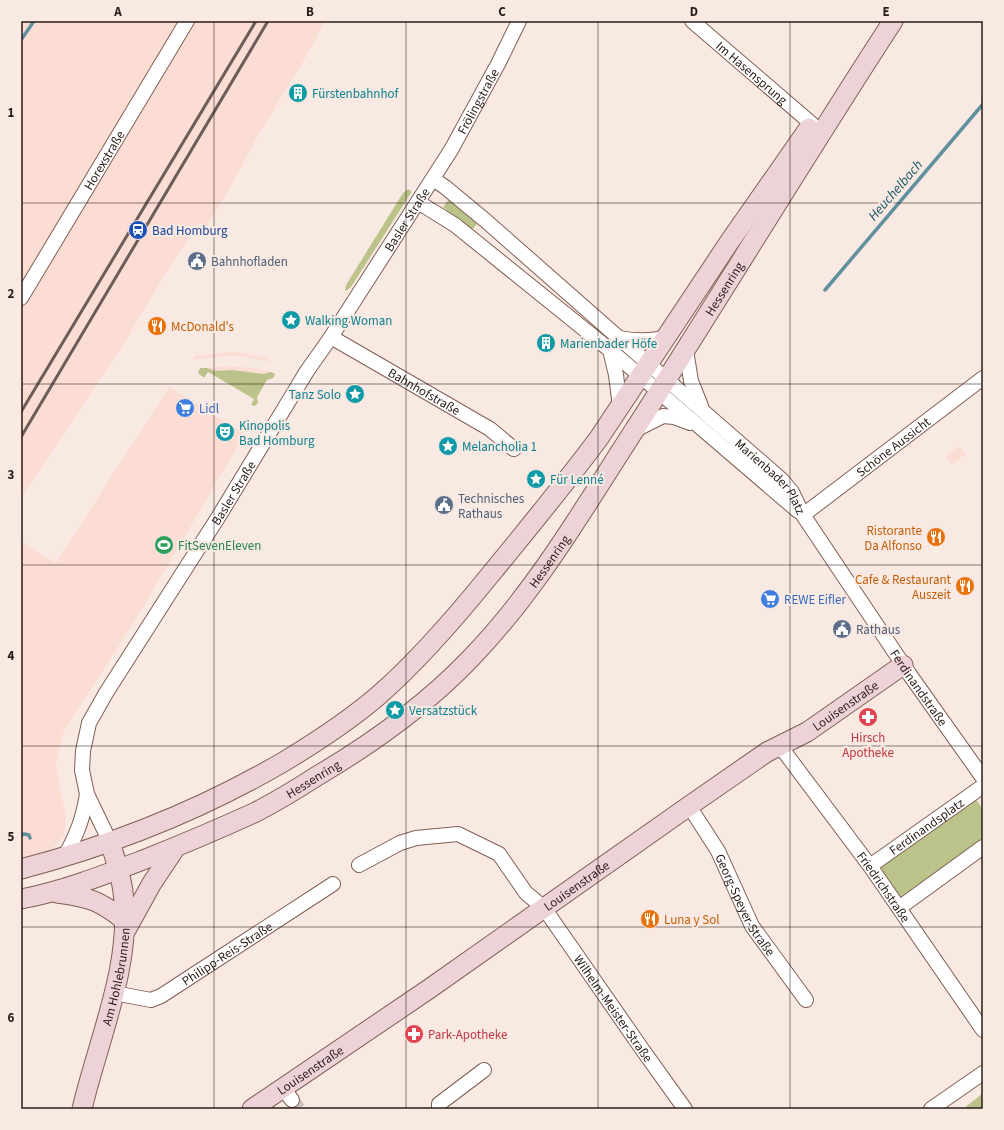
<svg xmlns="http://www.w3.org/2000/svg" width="1004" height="1130" font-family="'Source Sans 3',sans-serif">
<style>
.built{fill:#fbddd3}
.green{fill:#bcc38a}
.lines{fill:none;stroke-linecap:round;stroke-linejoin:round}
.stream{stroke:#61919e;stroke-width:3.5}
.street-tunnel{stroke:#cfc0ba;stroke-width:14;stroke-dasharray:14 7;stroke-linecap:butt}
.street-casing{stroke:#815f53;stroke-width:16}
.secondary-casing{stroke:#815f53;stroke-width:21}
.street{stroke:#fff;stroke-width:14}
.secondary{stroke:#edd3d7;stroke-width:19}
.rail{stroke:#6c5d58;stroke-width:3}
.grid{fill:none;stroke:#291b16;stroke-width:1;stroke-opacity:0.55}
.labels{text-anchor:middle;stroke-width:4;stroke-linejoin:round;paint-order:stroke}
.street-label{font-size:13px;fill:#291b16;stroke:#f9e9e3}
.culture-label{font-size:13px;fill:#0d838f;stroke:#f9e9e3;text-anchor:start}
.transit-label{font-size:13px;fill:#164399;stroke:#f9e9e3;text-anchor:start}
.service-label{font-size:13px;fill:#4e5e75;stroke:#f9e9e3;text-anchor:start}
.food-label{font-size:13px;fill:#c56008;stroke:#f9e9e3;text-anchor:start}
.shop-label{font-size:13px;fill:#366cbe;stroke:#f9e9e3;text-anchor:start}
.leisure-label{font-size:13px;fill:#27864d;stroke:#f9e9e3;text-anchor:start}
.health-label{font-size:13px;fill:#be3a42;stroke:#f9e9e3}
.water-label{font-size:14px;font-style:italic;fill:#1c5a69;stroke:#f9e9e3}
.neatline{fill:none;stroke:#291b16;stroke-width:1.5}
.grid-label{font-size:13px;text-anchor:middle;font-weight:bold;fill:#291b16}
</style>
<rect width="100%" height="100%" fill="#f9e9e3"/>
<g class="built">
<path d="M21,21H325L304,60L256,139L231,186L207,226L205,228L198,224L167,271L119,352L21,498Z"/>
<path d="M227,352L242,353L267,358L270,362L245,357L236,356L215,357L193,360L195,356Z"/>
<path d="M224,366L256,368L270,372L265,374L232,370L215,371L207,368Z"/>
<path d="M169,387L245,434L137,617L63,733L56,766L66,817L64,836L53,848L33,860L21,863V541L56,563Z"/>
<path d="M959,446L966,454L952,464L945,457Z"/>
</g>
<g class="green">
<path d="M408,189L411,191V193L351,287L346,291L345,289L346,285L403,193Z"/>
<path d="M449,199L476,222L477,224L472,230H470L443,207Z"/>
<path d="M200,368H207L215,371L232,370L264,374L270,372L274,373L275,375L273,378L267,380L257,397L258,403L255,406L251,405L254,399L208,372L204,378L198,373Z"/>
<path d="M975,798L983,809V840L901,898L877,866Z"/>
<path d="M983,1093V1109H963Z"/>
</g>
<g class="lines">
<g class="stream">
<path d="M21,40L34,21"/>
<path d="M825,290L983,104"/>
<path d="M21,835L24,834L29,835L30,838"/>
</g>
<path class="street-tunnel" d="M292,1100L299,1109"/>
<g class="street-casing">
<g id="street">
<path id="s1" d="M692,21L812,124"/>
<path id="s2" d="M433,179L445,187L486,221L619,338L782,480L792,492L803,515L910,675L983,778"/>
<path d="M418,202L455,225L610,350L798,511"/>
<path id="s3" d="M21,298L187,21"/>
<path id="s4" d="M331,337L490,429L514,449"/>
<path d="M619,338C635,341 650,342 667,337"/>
<path d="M610,350L616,375L620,407"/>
<path d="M686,350L691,381L701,406"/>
<path d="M635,430L663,416L674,417L690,423"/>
<path id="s5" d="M803,515L983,378"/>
<path id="s6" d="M780,746L870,866L983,1030"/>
<path id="s7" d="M689,806L718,851L752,926L806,1000"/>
<path id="s8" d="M110,842L87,794L82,770L83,751L89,723L106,693L219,516L307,371L331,337L451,150L498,64L519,21"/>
<path d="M65,856C77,834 83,819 87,794"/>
<path id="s9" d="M359,865L400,843L416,838L458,834L499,854L526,893L544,908L642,1049L685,1109"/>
<path id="s10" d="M870,866L983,786"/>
<path d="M899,908L983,847"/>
<path id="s11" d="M114,993L151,1000L161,996L333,884"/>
<path d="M282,1087L292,1100"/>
<path d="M439,1109V1104L484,1070"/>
<path d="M931,1109L983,1073"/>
</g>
</g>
<g class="secondary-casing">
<g id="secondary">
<path d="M21,869C113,845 203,809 285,761C318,741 350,720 379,695C420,659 456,617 490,575C527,530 564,485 599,438L730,241L809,128"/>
<path d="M57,893C88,897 99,900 124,920"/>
<path id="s12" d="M21,899C63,891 104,875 143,860C181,845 219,829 256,812C277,801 297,789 317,776C373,743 425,706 470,659C536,591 584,508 635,429C722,294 805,156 893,21"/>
<path d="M126,930L152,883L176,847"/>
<path id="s13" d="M82,1109C98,1040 133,963 123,892C121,875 115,858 110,842"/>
<path id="s14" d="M252,1109L429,989L689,806L767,752L807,732L903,665"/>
</g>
</g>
<use href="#street" class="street"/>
<use href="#secondary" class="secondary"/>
<g class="rail">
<path d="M21,412L256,21"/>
<path d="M21,437L268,21"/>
</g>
</g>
<path class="grid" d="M214,21V1109M406,21V1109M598,21V1109M790,21V1109M21,203H983M21,384H983M21,565H983M21,746H983M21,927H983"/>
<defs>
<g id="building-disc" transform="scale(1)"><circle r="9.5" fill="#0f9aa8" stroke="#f9e9e3"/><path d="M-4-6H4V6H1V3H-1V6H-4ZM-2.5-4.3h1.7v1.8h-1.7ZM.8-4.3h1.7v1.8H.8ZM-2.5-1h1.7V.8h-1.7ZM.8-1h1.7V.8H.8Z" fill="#fff"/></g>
<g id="station-disc" transform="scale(1)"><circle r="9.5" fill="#1a4fb4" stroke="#f9e9e3"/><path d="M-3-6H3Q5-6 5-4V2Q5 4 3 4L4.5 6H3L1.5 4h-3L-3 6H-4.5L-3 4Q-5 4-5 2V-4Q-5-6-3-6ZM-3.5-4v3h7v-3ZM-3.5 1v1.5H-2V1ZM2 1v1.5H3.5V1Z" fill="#fff"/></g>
<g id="civic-disc" transform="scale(1)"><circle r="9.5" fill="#5c6f8a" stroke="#f9e9e3"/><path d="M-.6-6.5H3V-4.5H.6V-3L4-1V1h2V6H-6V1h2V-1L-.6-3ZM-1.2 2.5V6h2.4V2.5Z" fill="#fff"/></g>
<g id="sight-disc" transform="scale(1)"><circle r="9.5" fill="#0f9aa8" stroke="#f9e9e3"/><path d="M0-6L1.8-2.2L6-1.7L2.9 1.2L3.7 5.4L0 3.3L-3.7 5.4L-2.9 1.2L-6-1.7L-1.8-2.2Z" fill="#fff"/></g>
<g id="restaurant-disc" transform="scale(1)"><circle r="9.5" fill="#e8710a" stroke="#f9e9e3"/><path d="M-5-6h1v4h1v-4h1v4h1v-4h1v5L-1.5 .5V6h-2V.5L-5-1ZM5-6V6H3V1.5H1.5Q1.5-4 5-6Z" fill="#fff"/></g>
<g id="supermarket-disc" transform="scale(1)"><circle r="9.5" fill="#3f7fe0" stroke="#f9e9e3"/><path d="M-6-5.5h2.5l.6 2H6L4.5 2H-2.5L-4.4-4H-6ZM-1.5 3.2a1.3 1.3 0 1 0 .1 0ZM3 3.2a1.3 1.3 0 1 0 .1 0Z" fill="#fff"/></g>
<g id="theatre-disc" transform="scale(1)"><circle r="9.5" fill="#0f9aa8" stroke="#f9e9e3"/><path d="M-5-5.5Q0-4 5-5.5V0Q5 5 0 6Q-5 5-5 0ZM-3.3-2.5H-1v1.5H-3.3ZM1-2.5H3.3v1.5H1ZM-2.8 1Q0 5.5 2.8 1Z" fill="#fff"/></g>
<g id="stadium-disc" transform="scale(1)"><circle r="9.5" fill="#2e9e5b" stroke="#f9e9e3"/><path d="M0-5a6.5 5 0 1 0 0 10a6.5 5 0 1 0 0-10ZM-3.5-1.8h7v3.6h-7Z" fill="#fff"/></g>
<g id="pharmacy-disc" transform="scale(1)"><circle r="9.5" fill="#e0444e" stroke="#f9e9e3"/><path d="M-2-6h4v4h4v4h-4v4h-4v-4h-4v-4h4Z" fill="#fff"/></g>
</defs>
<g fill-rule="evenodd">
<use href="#building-disc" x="298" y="93"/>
<use href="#station-disc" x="138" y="230"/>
<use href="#civic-disc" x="197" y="261"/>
<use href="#sight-disc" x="291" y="320"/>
<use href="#restaurant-disc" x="157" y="326"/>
<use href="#building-disc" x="546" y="343"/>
<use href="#sight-disc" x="355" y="394"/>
<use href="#supermarket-disc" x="185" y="408"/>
<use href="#theatre-disc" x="225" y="432"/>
<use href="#sight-disc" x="448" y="446"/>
<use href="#sight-disc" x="536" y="479"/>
<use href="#civic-disc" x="444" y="505"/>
<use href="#restaurant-disc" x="936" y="537"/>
<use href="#stadium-disc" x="164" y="545"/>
<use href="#restaurant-disc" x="965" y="586"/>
<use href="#supermarket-disc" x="770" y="599"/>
<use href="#civic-disc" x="842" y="629"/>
<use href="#sight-disc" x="395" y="710"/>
<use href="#pharmacy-disc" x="868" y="717"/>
<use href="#restaurant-disc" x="650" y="919"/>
<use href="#pharmacy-disc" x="414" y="1034"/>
</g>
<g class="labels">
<g class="street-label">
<text dy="5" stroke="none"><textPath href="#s1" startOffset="79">Im Hasensprung</textPath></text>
<text dy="5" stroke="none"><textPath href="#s8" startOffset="859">Frölingstraße</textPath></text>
<text dy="5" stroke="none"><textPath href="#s3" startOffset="161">Horexstraße</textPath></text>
<text dy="5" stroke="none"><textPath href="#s8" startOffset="721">Basler Straße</textPath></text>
<text dy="5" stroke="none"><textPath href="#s12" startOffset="965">Hessenring</textPath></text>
<text dy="5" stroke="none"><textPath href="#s4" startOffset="108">Bahnhofstraße</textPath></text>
<text dy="5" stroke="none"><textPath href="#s5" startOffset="113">Schöne Aussicht</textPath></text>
<text dy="5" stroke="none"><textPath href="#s2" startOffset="451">Marienbader Platz</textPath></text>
<text dy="5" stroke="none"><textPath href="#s8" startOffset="397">Basler Straße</textPath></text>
<text dy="5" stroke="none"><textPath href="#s12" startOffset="641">Hessenring</textPath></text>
<text dy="5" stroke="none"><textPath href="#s2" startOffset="710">Ferdinandstraße</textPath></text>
<text dy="5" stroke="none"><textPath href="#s14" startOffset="718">Louisenstraße</textPath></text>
<text dy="5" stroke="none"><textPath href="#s12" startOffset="317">Hessenring</textPath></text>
<text dy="5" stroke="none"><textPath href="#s10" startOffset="69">Ferdinandsplatz</textPath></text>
<text dy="5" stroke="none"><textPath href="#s14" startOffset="394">Louisenstraße</textPath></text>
<text dy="5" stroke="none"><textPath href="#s6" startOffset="175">Friedrichstraße</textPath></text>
<text dy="5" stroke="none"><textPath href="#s7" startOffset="114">Georg-Speyer-Straße</textPath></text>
<text dy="5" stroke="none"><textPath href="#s11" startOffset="127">Philipp-Reis-Straße</textPath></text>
<text dy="5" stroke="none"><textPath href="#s13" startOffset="137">Am Hohlebrunnen</textPath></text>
<text dy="5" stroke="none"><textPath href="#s9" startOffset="344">Wilhelm-Meister-Straße</textPath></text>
<text dy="5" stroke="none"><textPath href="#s14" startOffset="70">Louisenstraße</textPath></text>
</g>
<g class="culture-label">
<text x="312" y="98">Fürstenbahnhof</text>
<text x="305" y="325">Walking Woman</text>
<text x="560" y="348">Marienbader Höfe</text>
<text x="341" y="399" text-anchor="end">Tanz Solo</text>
<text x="239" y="430">Kinopolis<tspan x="239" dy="15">Bad Homburg</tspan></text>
<text x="462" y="451">Melancholia 1</text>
<text x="550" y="484">Für Lenné</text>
<text x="409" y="715">Versatzstück</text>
</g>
<g class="transit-label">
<text x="152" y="235">Bad Homburg</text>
</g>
<g class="service-label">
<text x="211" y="266">Bahnhofladen</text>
<text x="458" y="503">Technisches<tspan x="458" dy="15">Rathaus</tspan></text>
<text x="856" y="634">Rathaus</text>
</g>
<g class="food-label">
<text x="171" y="331">McDonald's</text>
<text x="922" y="535" text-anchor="end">Ristorante<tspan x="922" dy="15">Da Alfonso</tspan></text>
<text x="951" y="584" text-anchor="end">Cafe &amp; Restaurant<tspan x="951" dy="15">Auszeit</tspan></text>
<text x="664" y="924">Luna y Sol</text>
</g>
<g class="shop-label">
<text x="199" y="413">Lidl</text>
<text x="784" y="604">REWE Eifler</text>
</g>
<g class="leisure-label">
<text x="178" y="550">FitSevenEleven</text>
</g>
<g class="health-label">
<text x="868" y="742">Hirsch<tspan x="868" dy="15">Apotheke</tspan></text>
<text x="428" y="1039" text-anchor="start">Park-Apotheke</text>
</g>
<g class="water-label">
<text transform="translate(895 190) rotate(-49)" y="5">Heuchelbach</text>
</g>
</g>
<rect width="1004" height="1130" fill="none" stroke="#f9e9e3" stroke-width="44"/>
<rect x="22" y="22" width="960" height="1086" class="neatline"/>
<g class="grid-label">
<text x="118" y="16">A</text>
<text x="310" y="16">B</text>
<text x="502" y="16">C</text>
<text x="694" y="16">D</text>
<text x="886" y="16">E</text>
<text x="11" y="117">1</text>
<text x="11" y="298">2</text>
<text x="11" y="479">3</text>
<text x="11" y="660">4</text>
<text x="11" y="841">5</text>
<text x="11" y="1022">6</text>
</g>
</svg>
